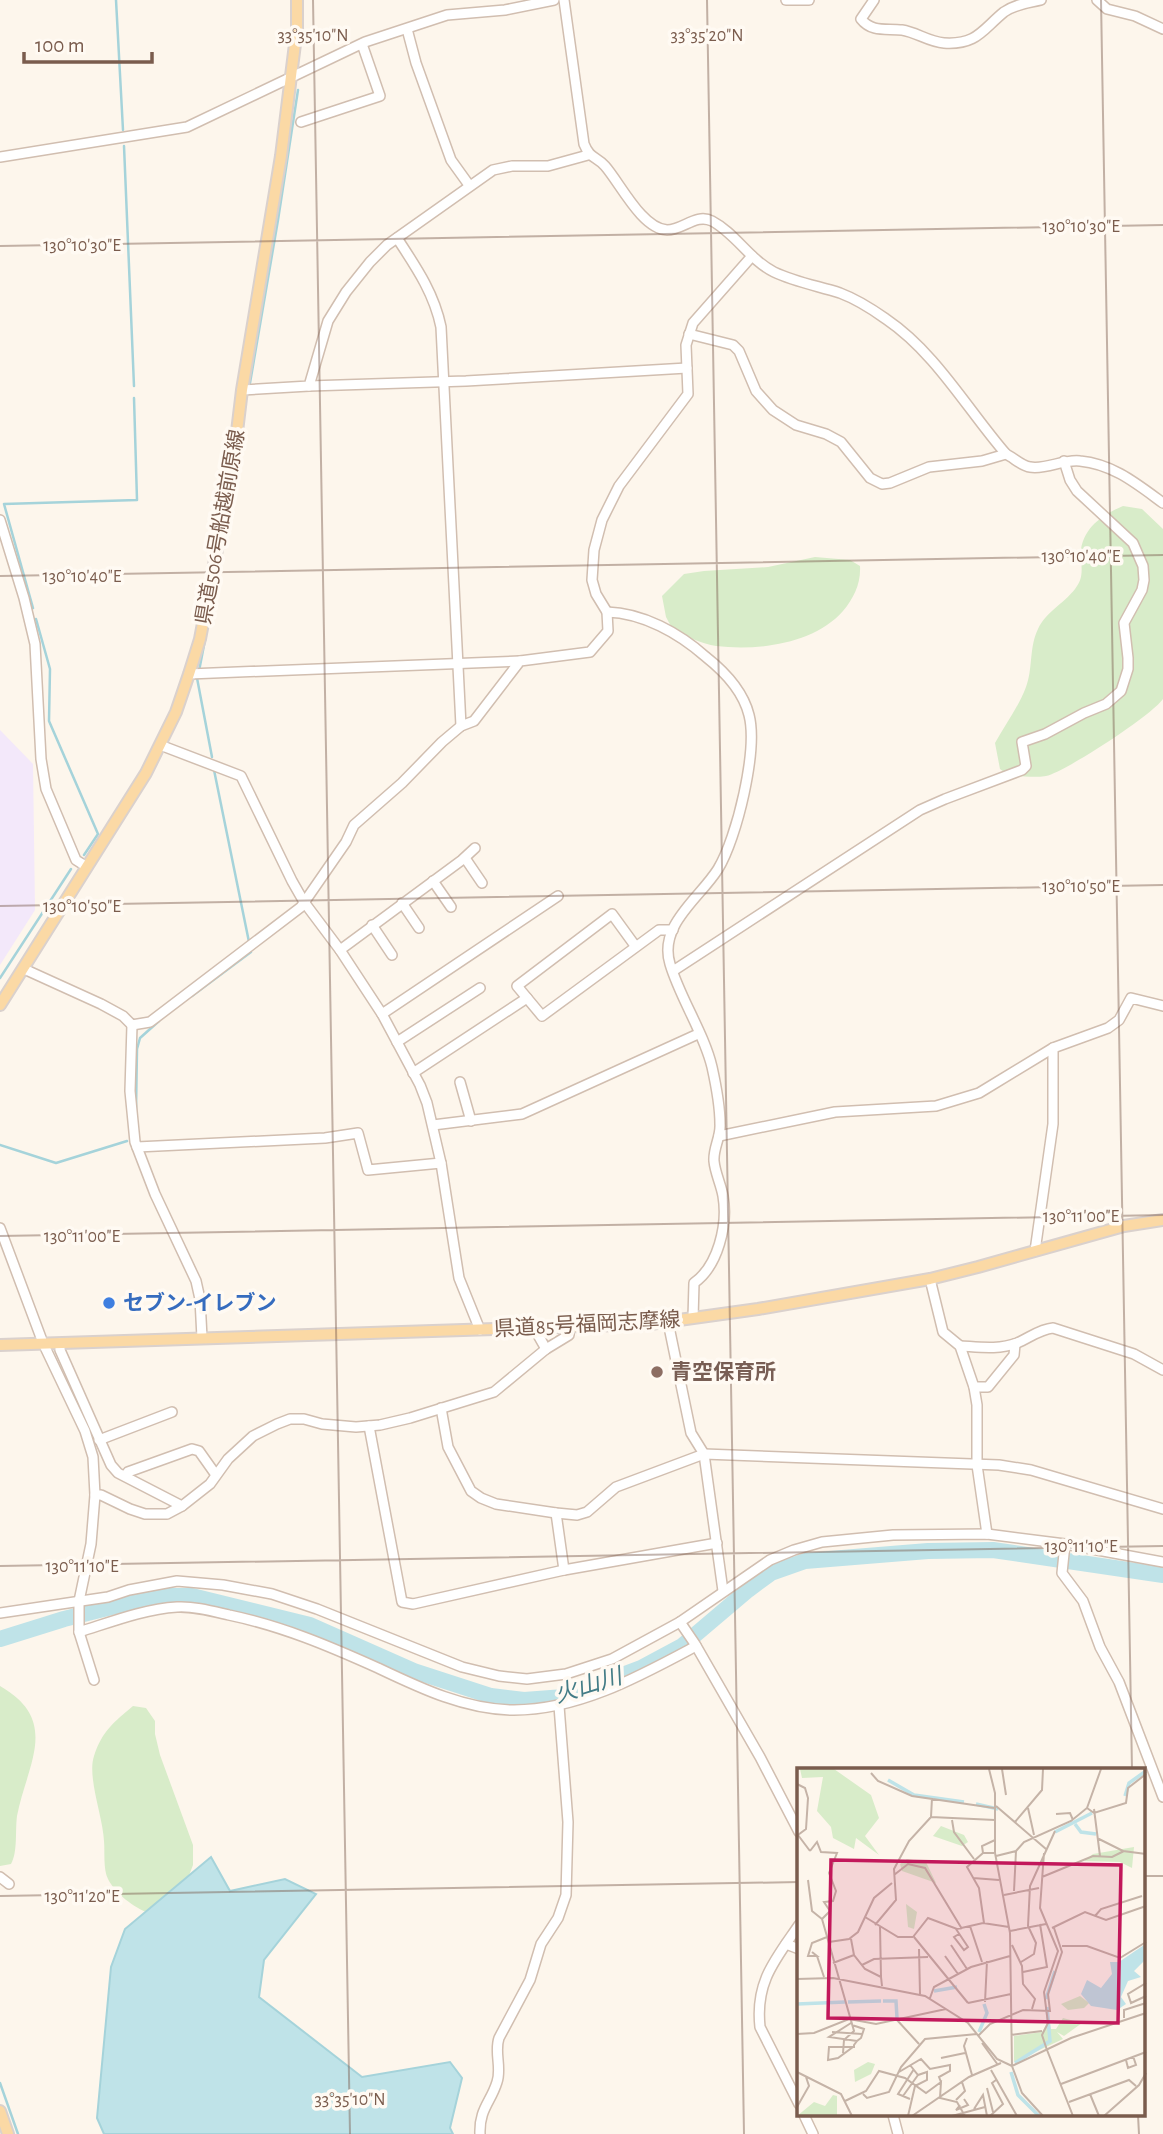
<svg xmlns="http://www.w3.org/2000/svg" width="1163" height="2134" font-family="'Alegreya Sans','Noto Sans JP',sans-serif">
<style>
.education{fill:#f3e8fa}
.green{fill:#d8ecc9}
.water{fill:#bfe3e8;stroke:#a5d3da;stroke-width:2}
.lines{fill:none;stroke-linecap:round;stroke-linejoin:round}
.stream{stroke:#a5d3da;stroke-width:2.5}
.river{stroke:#bfe3e8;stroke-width:16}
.minor-casing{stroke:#d1beb0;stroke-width:12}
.major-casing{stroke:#dad1cd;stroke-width:14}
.minor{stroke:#fff;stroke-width:9}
.major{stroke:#fbd9a5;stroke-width:10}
.ticks{fill:none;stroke:#7a5c4d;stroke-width:2;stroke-opacity:0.45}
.shop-dot{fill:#3f7fe0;stroke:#fffaf3;stroke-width:2.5}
.education-dot{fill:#8d6e63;stroke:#fffaf3;stroke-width:2.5}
.labels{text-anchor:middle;stroke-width:7;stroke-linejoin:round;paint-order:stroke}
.street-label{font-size:21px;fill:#7a5c4d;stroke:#fffaf3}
.shop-label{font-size:21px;font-weight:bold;fill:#366cbe;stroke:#fffaf3;text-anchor:start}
.education-label{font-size:21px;font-weight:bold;fill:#785e54;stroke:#fffaf3;text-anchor:start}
.water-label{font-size:23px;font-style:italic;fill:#437c86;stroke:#fffaf3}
.inset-river{fill:none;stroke:#bfe3e8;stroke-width:3.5}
.inset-road{fill:none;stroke:#c5b3a7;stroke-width:2}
.view{fill:#c2185b;fill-opacity:0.15;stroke:#c2185b;stroke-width:3.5}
.inset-edge{fill:none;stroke:#7a5c4d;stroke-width:3.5}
.ticks-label{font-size:18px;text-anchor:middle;fill:#7a5c4d;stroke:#fffaf3;stroke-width:7;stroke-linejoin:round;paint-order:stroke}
</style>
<rect width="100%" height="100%" fill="#fdf6ec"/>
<path class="education" d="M0,730L33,764L35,910L0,965Z"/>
<g class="green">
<path d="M1123,506L1142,509L1163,529V699C1151,716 1065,772 1046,776C1034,778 1019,776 1008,775L1000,769L995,743C1005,725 1019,706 1026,687C1033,669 1029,647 1038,629C1046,611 1067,602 1077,586C1085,575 1080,562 1081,549C1085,526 1104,514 1123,506Z"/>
<path d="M815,557L850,560L860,566C861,583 854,598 843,611C814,644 758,651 716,646C702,644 687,636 674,632L666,617L662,596L684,574L704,571L768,567Z"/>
<path d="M0,1686C61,1721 27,1764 17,1816C15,1831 18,1852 11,1864L0,1866Z"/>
<path d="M133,1706L146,1708L155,1721V1734L160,1755L193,1845V1865L188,1878L149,1913C134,1908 115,1893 108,1879C103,1869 105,1852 104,1841C103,1817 87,1777 94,1756C102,1731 114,1722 133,1706Z"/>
</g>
<path class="water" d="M211,1857L230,1891L285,1879L316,1894L264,1960L259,1997L362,2077L450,2062L462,2078L450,2128L453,2134H104L97,2118L111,1967L125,1929Z"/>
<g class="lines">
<g class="stream">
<path d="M116,0L123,130"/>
<path d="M124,146L134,386"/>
<path d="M250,383L278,220L298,90"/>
<path d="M33,608L4,504L137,500L134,398"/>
<path d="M36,619L50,669L49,721L98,834L84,855"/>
<path d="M199,671L205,640"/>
<path d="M197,678L212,757"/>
<path d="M214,770L249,942"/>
<path d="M0,978L71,869"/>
<path d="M192,996L251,952"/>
<path d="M136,1111L137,1049L140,1038L159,1021"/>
<path d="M0,1145L56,1163L127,1141"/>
<path d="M0,2083L18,2134"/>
</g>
<path class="river" d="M0,1639L64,1619L155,1596H192L310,1625L414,1671L491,1696L524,1700L564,1697L641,1668L682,1646L748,1590L771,1573L805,1561L928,1551L993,1550L1163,1575"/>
<g class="minor-casing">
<g id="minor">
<path d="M564,0L584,144C590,159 596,156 605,166C620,183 642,229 667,230C683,230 696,213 712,221C735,233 750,260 774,272C795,282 818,286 840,293C856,299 872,309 886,319C936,353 967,409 1006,454C1014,458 1022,466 1030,467C1046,470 1063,459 1080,461C1113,464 1137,484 1163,503"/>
<path d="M786,0H809"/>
<path d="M874,0L861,19C872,33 887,28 902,30C916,32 929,42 944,43C977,45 982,30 1004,12C1015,4 1029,3 1041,0"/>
<path d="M1097,0L1107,9L1135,16L1163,29"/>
<path d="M407,29L416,63L451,160L469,185"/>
<path d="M301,122L380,96L362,44"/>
<path d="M0,157L187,127L365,42L447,15L505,10L554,0"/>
<path d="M397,238C416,267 434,293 441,327L461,726"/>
<path d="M689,334L733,345L739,351L756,391L773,410L796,425L826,434L841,442L870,478L882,484L890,483L929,467L982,461L1006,454"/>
<path d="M309,386L466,381L687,368"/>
<path d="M242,390L309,386L328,321L346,292L370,262L387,245L493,170L512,166H548L588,155"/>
<path d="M0,520L24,598L35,644L41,759L46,789L76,860L87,867"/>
<path d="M607,612C643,613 679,633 706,657C725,672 743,691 749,715C758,750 737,838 718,869C700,898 658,925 670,964C680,998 704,1033 712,1067C716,1085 720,1106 720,1124C721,1137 713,1148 714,1161C715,1173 721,1184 723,1196C728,1225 718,1266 694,1283L693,1318"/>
<path d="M189,674L520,661"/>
<path d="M160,745L241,776L292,881L304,902L340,950L382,1014L420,1085L427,1103L441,1163L459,1278L480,1330"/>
<path d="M465,858L482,883"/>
<path d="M433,881L451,907"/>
<path d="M402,903L419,928"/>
<path d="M372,925L392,955"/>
<path d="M636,947L612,914L517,986L542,1016L659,930H673"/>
<path d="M340,950L462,860L475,848"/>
<path d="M24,969L101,1004L123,1016L132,1025L150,1022L301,907L346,842L354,825L402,783L442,742L461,726L474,721L520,661L590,652L608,631L607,612L596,594L592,580L594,550L602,520L619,486L688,394L686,345L693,323L752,256"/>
<path d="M673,971L920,810L945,799L1022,770L1026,766L1022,742L1045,734L1084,713L1106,704L1121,691L1128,669V658L1124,623L1142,590L1144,580L1143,566L1133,543L1077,491L1070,480L1064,461"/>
<path d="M382,1014L558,896"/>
<path d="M132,1025L130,1091L135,1142L155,1194L196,1281L200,1299L202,1338"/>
<path d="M397,1042L480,988"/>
<path d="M413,1073L527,998"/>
<path d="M460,1082L471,1121"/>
<path d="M433,1125L522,1114L698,1034"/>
<path d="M719,1136L835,1112L936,1106L979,1093L1053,1048L1108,1028L1119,1020L1131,998L1163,1006"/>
<path d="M137,1147L325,1138L358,1133L368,1170L441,1163"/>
<path d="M0,1228L43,1343L85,1431L93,1457L95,1495L91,1544L79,1601V1632C111,1622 144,1609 177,1607C194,1606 212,1611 229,1615C282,1626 329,1646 378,1668C420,1688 466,1710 514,1710C579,1710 640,1676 696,1646"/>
<path d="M1035,1251L1053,1124V1048"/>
<path d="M930,1279L943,1332L960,1346L974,1387L977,1405V1465L987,1534"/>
<path d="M668,1322L691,1433L704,1454L723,1591"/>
<path d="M534,1328L546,1349"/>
<path d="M60,1343V1350L111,1465L118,1473L182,1506"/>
<path d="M960,1346C979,1347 999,1350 1017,1343C1029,1338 1040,1329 1053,1328L1134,1354L1163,1370"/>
<path d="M974,1387H988L1014,1355L1015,1344"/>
<path d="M441,1408L448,1447L471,1491L481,1498L496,1504L556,1513L577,1515L587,1512L616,1487L704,1454L999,1465L1031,1470L1163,1509"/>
<path d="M369,1426L402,1602L413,1604L564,1570L717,1543"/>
<path d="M99,1440L172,1412"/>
<path d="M125,1476L128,1472L192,1449L199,1451L216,1475"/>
<path d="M95,1495H101L130,1509L145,1514H167L182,1506L210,1484L228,1459L253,1436L277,1424L290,1419H304L322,1424L356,1427L380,1425L410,1418L494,1392L546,1349L569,1335V1327"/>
<path d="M556,1513L564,1570"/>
<path d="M1065,1544L1062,1573L1083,1601L1100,1647L1119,1682L1163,1797"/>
<path d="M0,1613L108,1597L129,1590L177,1581L223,1585L272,1594L317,1609L462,1667L499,1676L527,1679L566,1674L612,1659L680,1622L770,1560L794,1550L822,1542L893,1535L987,1534L1065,1544L1163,1562"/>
<path d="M680,1622L695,1644L760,1757L799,1832"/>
<path d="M79,1632L94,1680"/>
<path d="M0,1877L9,1884"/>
<path d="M799,1925C775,1960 755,1982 760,2027L799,2104"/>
<path d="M786,1944L799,1949"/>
<path d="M804,2115L813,2134"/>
<path d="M893,2115L898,2134"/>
<path d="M480,2134C479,2109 491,2102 497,2082C502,2068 494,2052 499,2038L530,1980L541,1944L558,1918L566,1895L568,1822L559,1706"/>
</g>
</g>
<g class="major-casing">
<g id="major">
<path d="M0,1005L146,773L176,712L189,674L200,639L233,465L242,390L281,156L297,28V0"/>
<path d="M0,1345L650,1324L758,1309L930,1279L978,1267L1124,1226L1163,1220"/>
<path d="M0,2111L8,2134"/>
</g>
</g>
<use href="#minor" class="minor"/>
<use href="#major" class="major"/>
</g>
<path class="ticks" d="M313,0L350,2134M707,0L744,2134M1101,0L1132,1770M0,246L1163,225M0,576L1163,555M0,906L1163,885M0,1236L1163,1215M0,1566L1163,1546M1144,1876H1163M0,1896L799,1882M1138,2115L1139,2134"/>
<circle class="shop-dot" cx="109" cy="1303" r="7"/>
<circle class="education-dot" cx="657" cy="1372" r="7"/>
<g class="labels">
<g class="street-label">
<text transform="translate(220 527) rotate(-80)" y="7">県道506号船越前原線</text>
<text transform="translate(587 1324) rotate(-3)" y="7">県道85号福岡志摩線</text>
</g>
<g class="shop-label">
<text x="123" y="1310">セブン-イレブン</text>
</g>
<g class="education-label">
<text x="671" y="1379">青空保育所</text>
</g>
<g class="water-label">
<text transform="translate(588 1685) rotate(-17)" y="8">火山川</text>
</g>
</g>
<g transform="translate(797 1768)">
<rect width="348" height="348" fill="#fdf6ec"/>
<path d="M3,1H37L74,27L82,50L68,68L82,87L59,70L57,81L36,70L34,59L20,43L26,9L5,10ZM144,58L167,67L171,74L165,78L136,68ZM337,79L335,100L323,94L287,93L296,86ZM110,91L129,94L139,115L105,103L103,96ZM109,136L120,144L117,161L111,159ZM283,228L292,235L287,240L271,242L264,236ZM266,250L285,255L267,268L260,264L266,271L217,294V268L245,264L252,252L254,261H259ZM71,294L78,296L74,306L58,314L57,302ZM36,327L40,328V348H0L17,334L28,338Z" fill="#d8ecc9"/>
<path d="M347,177L348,192L337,203L344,209L331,213L324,229L329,236L320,242L294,238L284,226L290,212L304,220L315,206L313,194H322Z" fill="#bfe3e8"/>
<path class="inset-river" d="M91,12L117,27L167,34M328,28L332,15L349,3M179,36L201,41M278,56L284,64L299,66M258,64L295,45M137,223L160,219M249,231L258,203M86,233H99L100,250M51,234L84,233M0,236L48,234M182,264L190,245L187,236M218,295L253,273L250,239M214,304L221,327L242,348"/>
<path class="inset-road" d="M192,1L198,25V85L213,165L215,298L225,325L246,348M205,1L209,27M74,5L81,13L115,28L197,40M0,16L8,20L11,30L9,61L1,67L13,83M199,38L249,81M231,40L237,67M290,40L297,45L329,35L331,20L349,6M297,41L303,88M259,46L273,45L276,52M134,49L198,52M155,52L157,64L177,91M218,54L245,22L246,1M300,70L326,83L349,86M13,83L20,74L24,84L40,85L32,105L39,123L36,133L27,134L33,143L25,151M186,85L185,78L198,72M247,85L243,140L261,183L247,224L251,255L245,267L250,282M199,88L219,83L227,74L274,53L290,40L304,1M97,107L111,96L128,100L165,161M245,109L296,88L315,89L327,83M176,110L202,112M11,112L15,143L25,151M217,123L219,83M207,127L242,120M298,148L304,141L345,128M68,149L101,169H116M25,151L57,263L47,272L46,285M187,155L182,120L170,99L186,85H197M78,157L99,132L97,101L112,73L134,49L135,30M83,158L84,209M173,158L185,194M255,160L288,144L309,152L349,138M159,161L171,179L167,182L157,169L162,166M213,163L249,156M116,169L131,150L160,161L186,155L212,159M117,169L171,235M54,171L57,187L68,201L84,209L85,218M32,174L52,171L61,164L77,130L95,115M154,177L170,201M215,177L225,198L226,216L238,231L235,241M265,178H290L323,190L349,174M122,181L123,226M15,184L20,188H11L15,175L30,169M20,188L27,209M148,188L161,206M224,194L237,186L239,175L231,158L233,118L258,63M36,195L57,187M65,197L77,191L131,189M226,204L250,199L243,156M0,211L36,210L128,228L171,255L200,291L215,298M349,215L331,226L334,235L349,228M133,230L137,219L174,199L213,188M188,234L190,193M171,235L214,226M327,250V242L349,235M100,252L122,276M54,255L32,269L60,273M55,257L67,261L64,270L60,273L57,277V279H56L41,290L31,292L32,279H57M35,264L65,266M0,266L17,265L52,251L79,256L149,241M214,267L245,263M181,268L193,256L226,242L253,243L251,226L265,184L257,160M170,270L167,278L175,307M185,275L201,297M250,282L276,348M144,290L168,285M329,292L331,300L339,297L336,288M215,298L274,270L349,245M194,302L220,348M0,304L44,326L55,348M102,304L124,291L133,301L153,297V303L142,309L144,314M264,316L349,284M190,320L196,344M66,326L70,330L92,324L104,299L128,271L180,266M293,326L302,348M106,328L121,307M113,331L101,326L117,301M159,332L168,323L165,314M48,333L69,323L82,303L108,310L129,325L144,314L143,330L160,334L168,348M272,334L332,312L339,318M163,337L159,342L171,337L167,331M0,339L12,318L9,309M177,341L186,327L190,348M111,348L118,318L130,312V304L121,307L113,297M115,348L172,309L204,295M155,348L188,339M193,348L206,336L195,315L199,312M307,348L342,317L349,305"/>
<path class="view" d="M34,92L324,97L321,255L31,250Z"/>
<rect width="348" height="348" class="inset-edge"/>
</g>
<g class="ticks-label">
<text x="313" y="41">33°35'10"N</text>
<text x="707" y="41">33°35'20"N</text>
<text x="1081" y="232">130°10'30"E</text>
<text x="82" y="251">130°10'30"E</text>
<text x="1081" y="562">130°10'40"E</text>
<text x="82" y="582">130°10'40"E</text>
<text x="1081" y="892">130°10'50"E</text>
<text x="82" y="912">130°10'50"E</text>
<text x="1081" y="1222">130°11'00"E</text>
<text x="82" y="1242">130°11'00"E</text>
<text x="1081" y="1552">130°11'10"E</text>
<text x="82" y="1572">130°11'10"E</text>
<text x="82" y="1902">130°11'20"E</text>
<text x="350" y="2105">33°35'10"N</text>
</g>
<path d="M24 52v10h128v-10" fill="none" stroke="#7a5c4d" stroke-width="3.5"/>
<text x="35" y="52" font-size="21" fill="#7a5c4d" stroke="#fffaf3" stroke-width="5" paint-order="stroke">100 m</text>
</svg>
